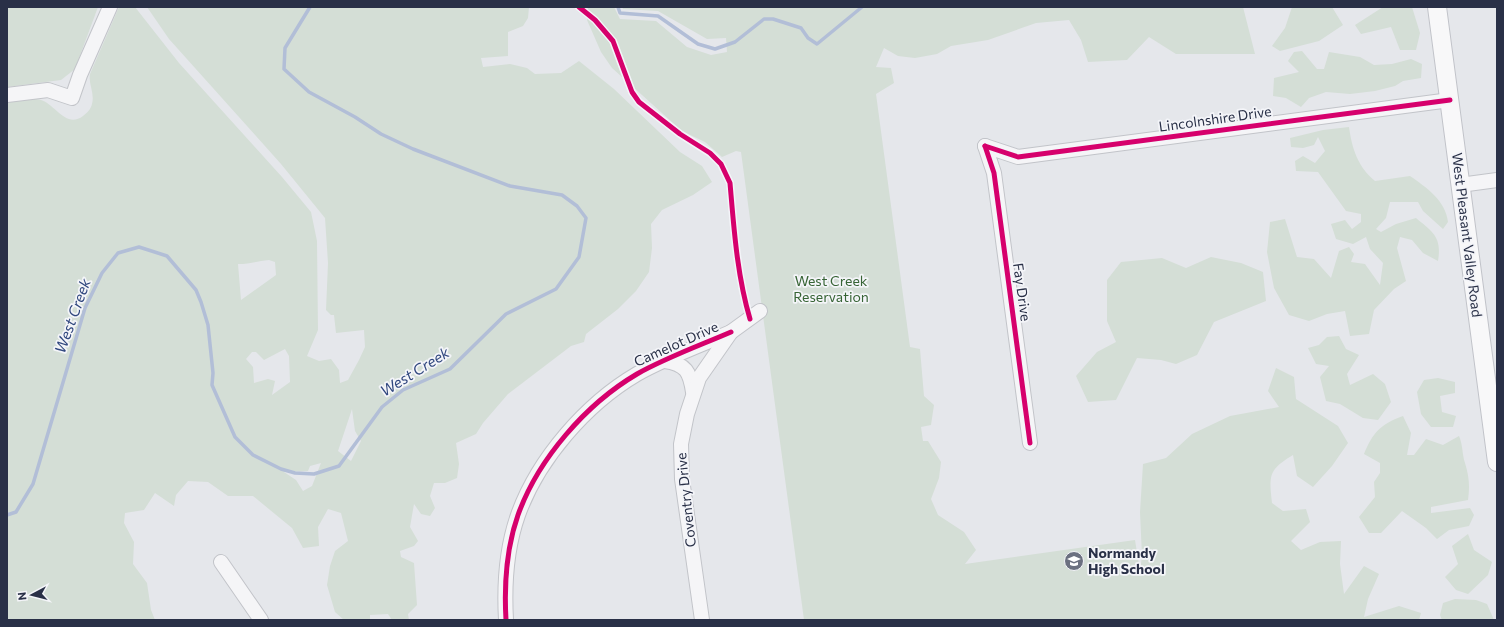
<svg xmlns="http://www.w3.org/2000/svg" width="1504" height="627" font-family="Commissioner,sans-serif">
<style>
.green{fill:#d4ded6;fill-rule:evenodd}
.lines{fill:none;stroke-linecap:round;stroke-linejoin:round}
.stream{stroke:#b2bed7;stroke-width:3.5}
.minor-casing{stroke:#c2c4c9;stroke-width:16}
.major-casing{stroke:#c1c3c9;stroke-width:20}
.minor{stroke:#f5f5f7;stroke-width:14}
.major{stroke:#f8f8f9;stroke-width:18}
.cycleway-casing{stroke:#f4f5f9;stroke-width:8}
.cycleway{stroke:#d6006c;stroke-width:5}
.labels{text-anchor:middle;stroke-width:3.5;stroke-linejoin:round;paint-order:stroke}
.street-label{font-size:14px;fill:#293047;stroke:#f4f5f9}
.park-label{font-size:14px;fill:#376435;stroke:#f4f5f9}
.poi-label{font-size:14px;font-weight:bold;fill:#293047;stroke:#f4f5f9;text-anchor:start}
.water-label{font-size:15px;font-style:italic;fill:#30477e;stroke:#f4f5f9}
</style>
<rect width="100%" height="100%" fill="#e5e7eb"/>
<g class="green">
<path d="M7,7H98L75,69L61,80L7,87Z"/>
<path d="M119,7H135L179,63L282,177L311,212L317,241L318,330L307,356L319,361L331,359L339,370L340,383L348,380L359,360L365,347L364,330L336,333L334,315H331L326,310L328,263L325,218L281,164L169,39L147,7H529L528,18L523,26L508,32V56L481,58L483,67L510,64L527,68L535,74L561,73L579,61L614,89L680,152L702,166L712,182L693,195L662,210L651,224L652,248L649,272L636,291L618,309L586,334L584,342L571,346L508,394L483,423L476,434L456,443L459,464L457,478L445,483H434L430,496L435,508L430,516L421,514L414,504L410,527L418,541L414,546L400,551L401,557L414,563L417,605L408,614L409,620H392L388,614L370,615V620H344L335,612L327,585L330,566L335,551L348,541L341,513L328,509L318,527L319,546L303,548L292,528L253,496H228L208,482L188,481L176,495L174,506L155,493L144,510L125,513L124,523L134,542L133,564L147,583L151,610L155,620H7V103C17,101 31,97 41,100C55,104 66,129 83,116C87,113 91,109 92,104C95,93 88,84 90,74ZM269,260L275,262L276,275L241,300L238,264C250,264 257,261 269,260ZM285,349L289,356L290,382L272,395L275,381L268,379L254,383L253,367L246,359L252,352H256L264,360ZM352,409L355,431L361,441L351,461L338,451ZM321,463L312,486L303,491L296,480L284,472L308,471L310,466Z"/>
<path d="M588,7H614L620,19L656,21L687,47L711,55L727,52L726,38L707,39L658,11L623,9L622,7H1243L1255,54H1176L1149,37L1127,60L1088,62L1081,40L1069,20L1036,23L988,40L951,46L937,54L915,58L898,56L884,48L876,67L891,68L894,83L876,94L910,347L920,349L924,396L934,405L931,425L921,427L923,441H928L941,462L939,478L931,499L938,515L964,532L976,550L965,564L1135,540L1140,571L1142,556L1140,512L1143,464L1166,458L1192,434L1230,416L1279,407L1268,391L1276,368L1294,377L1296,399L1338,426L1348,443L1332,466L1313,487L1297,476L1293,455C1268,470 1269,476 1272,503L1283,511L1306,509L1310,522L1291,541L1301,550L1320,542L1341,541L1340,564L1344,594L1364,566L1379,574L1368,599L1364,617L1399,606L1421,613L1419,620H804L741,152L736,151L722,157L705,142L682,131L612,68L601,52L587,20Z"/>
<path d="M1292,7H1332L1343,25L1319,41L1280,51L1272,46L1285,28Z"/>
<path d="M1383,7H1412L1420,33L1416,50H1400L1391,27L1361,34L1355,25Z"/>
<path d="M1302,51L1317,69H1324L1329,52L1360,57L1374,65L1392,64L1411,59L1422,64L1421,78L1403,81L1395,86L1375,91L1350,94L1326,92L1309,98L1301,107L1286,98L1273,96L1274,78L1299,72L1288,61L1294,52Z"/>
<path d="M1349,127C1352,149 1358,167 1375,181L1410,176C1426,187 1446,201 1448,222L1443,229L1423,211L1418,202H1390L1386,218L1376,229L1381,232L1396,224L1416,218C1433,232 1442,237 1438,261L1423,253L1412,240L1400,237L1397,248L1406,281L1394,289L1374,310L1369,334L1350,336L1345,311L1327,314L1309,321L1289,315L1274,288L1267,252L1270,222L1285,219L1297,257L1314,259L1331,278L1339,251L1349,247L1354,254L1351,262L1365,264L1380,285L1383,263L1370,249L1366,237L1353,244L1336,239L1331,224L1345,220L1352,229L1361,222V214L1346,211L1318,172L1296,171L1295,161L1303,156L1315,163L1325,151L1318,137L1314,145L1303,148L1291,147L1290,138L1323,130Z"/>
<path d="M1211,257L1241,263L1263,272L1266,301L1214,322L1197,355L1176,364L1161,360L1137,358L1116,400L1088,402L1076,376L1097,352L1116,342L1107,321V280L1121,262L1162,258L1186,268Z"/>
<path d="M1339,336L1346,349L1359,355L1347,374L1350,385L1373,374L1385,384L1391,402L1378,420L1363,418L1340,404L1326,401L1320,377L1329,366L1316,364L1308,348L1319,345L1327,337Z"/>
<path d="M1438,378L1455,382V393L1440,396L1442,412L1456,416L1453,427H1431L1421,414L1417,392L1424,380Z"/>
<path d="M1403,416L1411,433L1407,455H1414L1426,439L1443,445L1459,436C1463,445 1462,454 1465,463C1469,476 1470,486 1468,500L1431,507V513L1470,508L1474,515L1469,526L1449,530L1437,539L1426,528L1402,511L1381,533H1369L1359,517L1375,497L1374,482L1380,473V463L1364,454C1373,432 1381,424 1403,416Z"/>
<path d="M1468,534L1474,550L1492,562L1488,575L1468,594L1456,590L1445,577L1458,564L1452,546Z"/>
<path d="M1455,599L1476,600L1487,604L1494,620H1442L1440,615L1443,603Z"/>
</g>
<g class="lines">
<g class="stream">
<path d="M618,7L620,13L658,16L698,44L715,49L735,42L764,19H773L801,28L808,38L817,44L862,7"/>
<path d="M7,515L16,512L33,484L85,308L102,273L118,253L139,247L167,256L196,290L201,302L208,325L213,373L212,385L235,437L253,455L281,469L295,473L314,474L339,466L382,407L403,390L450,369L506,314L556,289L579,257L586,218L577,206L562,195L510,186L413,149L381,134L355,117L309,92L284,69L285,48L310,7"/>
</g>
<g class="minor-casing">
<g id="minor">
<path d="M7,95L48,90L72,98L80,75L110,7"/>
<path d="M985,146L1018,157L1450,100"/>
<path d="M985,146L994,173L1030,443"/>
<path d="M1460,185L1497,180"/>
<path d="M665,361C686,364 690,372 693,392"/>
<path d="M221,562L261,620"/>
<path d="M506,620C504,585 506,549 518,515C538,459 586,404 637,374C665,358 701,345 731,332"/>
<path d="M702,620L682,479L681,444L687,414L699,378L731,332L760,311"/>
</g>
</g>
<g class="major-casing">
<path id="major" d="M1437,7L1497,462"/>
</g>
<use href="#minor" class="minor"/>
<use href="#major" class="major"/>
<g class="cycleway-casing">
<g id="cycleway">
<path d="M579,7L595,20L613,41L632,92L639,102L680,134L710,153L721,164L730,183C734,229 737,275 750,319"/>
<path d="M985,146L1018,157L1450,100"/>
<path d="M985,146L994,173L1030,443"/>
<path d="M506,620C504,585 506,549 518,515C538,459 586,404 637,374C665,358 701,345 731,332"/>
</g>
</g>
<use href="#cycleway" class="cycleway"/>
</g>
<defs>
<g id="school-disc" transform="scale(1)"><circle r="9.5" fill="#6b7080" stroke="#f4f5f9"/><path d="M0-5L7-2L0 1L-7-2ZM-4 1L0 2.5L4 1V4Q0 6-4 4Z" fill="#fff"/></g>
</defs>
<g fill-rule="evenodd">
<use href="#school-disc" x="1074" y="561"/>
</g>
<g class="labels">
<g class="street-label">
<text transform="translate(1215 119) rotate(-8)" y="5">Lincolnshire Drive</text>
<text transform="translate(1467 235) rotate(83)" y="5">West Pleasant Valley Road</text>
<text transform="translate(1022 292) rotate(82)" y="5">Fay Drive</text>
<text transform="translate(676 344) rotate(-24)" y="5">Camelot Drive</text>
<text transform="translate(686 500) rotate(-96)" y="5">Coventry Drive</text>
</g>
<g class="park-label">
<text x="831" y="286">West Creek<tspan x="831" dy="16">Reservation</tspan></text>
</g>
<g class="poi-label">
<text x="1088" y="558">Normandy<tspan x="1088" dy="16">High School</tspan></text>
</g>
<g class="water-label">
<text transform="translate(73 316) rotate(-70)" y="5">West Creek</text>
<text transform="translate(415 372) rotate(-32)" y="5">West Creek</text>
</g>
</g>
<rect width="1504" height="627" fill="none" stroke="#293047" stroke-width="16"/>
<g transform="translate(32 595) rotate(263)" stroke="#f4f5f9" stroke-width="3" paint-order="stroke">
<path d="M0-3L7 15L0 10L-7 15Z" fill="#293047"/>
<text y="-6" font-size="11" font-weight="bold" text-anchor="middle" fill="#293047">N</text>
</g>
</svg>
